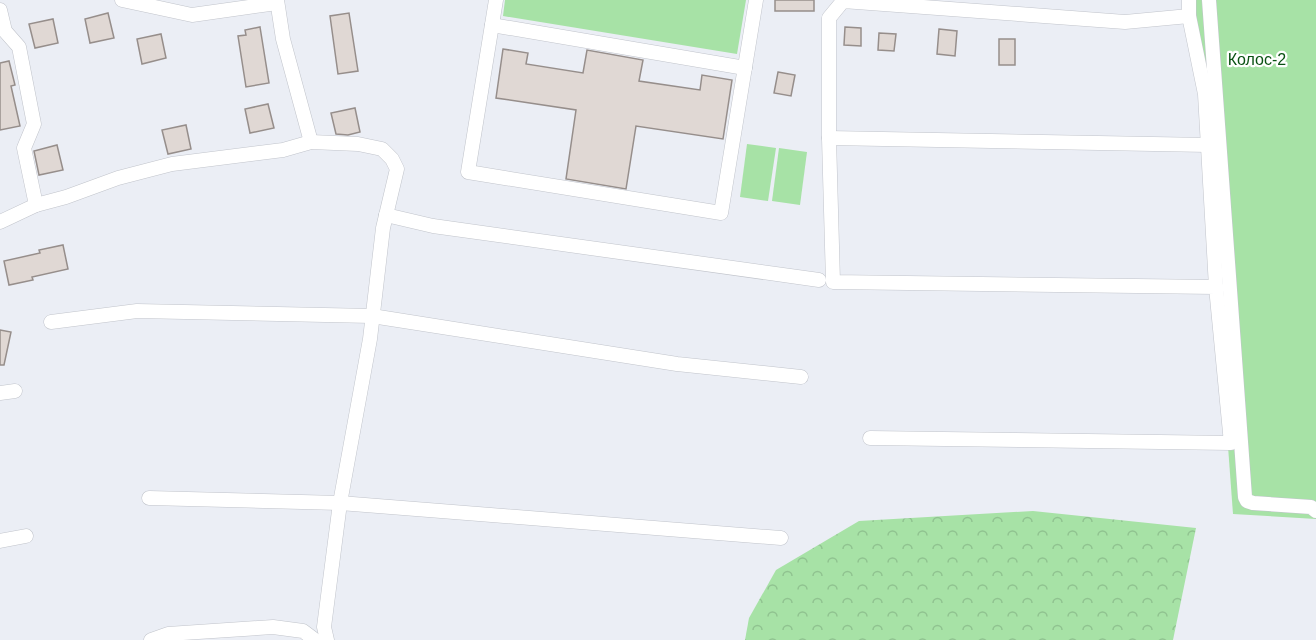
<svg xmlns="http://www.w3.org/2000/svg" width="1316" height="640" font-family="Helvetica,sans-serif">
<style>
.green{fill:#a7e2a6}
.forest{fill:url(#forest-crowns)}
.building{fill:#e0d8d4;stroke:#968e8b;stroke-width:1.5}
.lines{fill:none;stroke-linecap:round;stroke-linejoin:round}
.minor-casing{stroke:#c1c4cb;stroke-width:15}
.minor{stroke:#fff;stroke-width:14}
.labels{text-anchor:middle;stroke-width:4.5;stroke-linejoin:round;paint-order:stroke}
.park-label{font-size:16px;fill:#0a5213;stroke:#fff}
</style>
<defs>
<pattern id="forest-crowns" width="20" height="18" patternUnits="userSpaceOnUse" patternTransform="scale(1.5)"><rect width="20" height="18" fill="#a7e2a6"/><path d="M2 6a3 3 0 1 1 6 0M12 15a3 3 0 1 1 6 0" fill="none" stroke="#90c390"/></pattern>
</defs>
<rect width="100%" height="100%" fill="#ebeef5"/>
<g class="green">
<path d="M505,0H746L737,54L503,16Z"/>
<path d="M1195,0H1316V519L1233,514Z"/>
<path d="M747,144L776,148L768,201L740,197Z"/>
<path d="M779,148L807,152L800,205L772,201Z"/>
</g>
<path class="forest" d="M1033,511L1196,528L1173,640H745L749,618L776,570L859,521Z"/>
<g class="building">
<rect x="775" y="0" width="39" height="11"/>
<path d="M108,13L114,38L90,43L85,19Z"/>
<path d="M349,13L358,71L338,74L330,16Z"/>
<path d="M53,19L58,43L35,48L29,24Z"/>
<path d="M260,27L269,83L246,87L238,36L246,35L245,30Z"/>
<path d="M845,27L861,28V46L844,45Z"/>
<path d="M939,29L957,31L955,56L937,54Z"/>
<path d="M879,33L896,34L894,51L878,50Z"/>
<path d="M161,34L166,58L142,64L137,39Z"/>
<rect x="999" y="39" width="16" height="26"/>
<path d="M503,49L528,53L526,64L583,73L587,50L643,60L639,81L700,90L702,75L732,80L723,139L636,126L626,189L566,179L576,110L496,98Z"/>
<path d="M9,61L15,85L11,86L20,126L0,130V63Z"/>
<path d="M778,72L795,75L791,96L774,93Z"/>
<path d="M268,104L274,128L250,133L245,109Z"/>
<path d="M355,108L360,132L348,135L336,134L331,113Z"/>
<path d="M186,125L191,149L168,154L162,130Z"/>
<path d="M57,145L63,170L39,175L34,151Z"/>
<path d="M63,245L68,269L32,277L33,280L9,285L4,261L40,253L39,250Z"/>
<path d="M0,330L11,332L4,365H0Z"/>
</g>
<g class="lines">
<g class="minor-casing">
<g id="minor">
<path d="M122,0L192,15L277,3"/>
<path d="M277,0L283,39L311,142"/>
<path d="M496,0L468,172L721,213L756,0"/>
<path d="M1189,0V16L1205,94L1216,287"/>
<path d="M1209,0L1245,497L1247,501L1253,503L1311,507L1316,511"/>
<path d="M0,10L5,31L19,47L34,124L24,148L36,205L0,222"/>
<path d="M492,25L745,68"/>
<path d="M829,138L1208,145"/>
<path d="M36,205L66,197L118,178L172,164L283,150L311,142L358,144L382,149L392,159L397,169L383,228L370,339L340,503L324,627L327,640"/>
<path d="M386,215L433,226L819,280"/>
<path d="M51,322L137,311L372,316L677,364L801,377"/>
<path d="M0,393L15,391"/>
<path d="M870,438L1231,443L1216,287L833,282L829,138V18L843,1L1125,22L1189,16"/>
<path d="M149,498L340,503L781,538"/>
<path d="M0,541L26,536"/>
<path d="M151,640L168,634L273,627L303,631L315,640"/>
</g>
</g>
<use href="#minor" class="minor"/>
</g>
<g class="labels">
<g class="park-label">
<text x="1257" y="65">Колос-2</text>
</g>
</g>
</svg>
